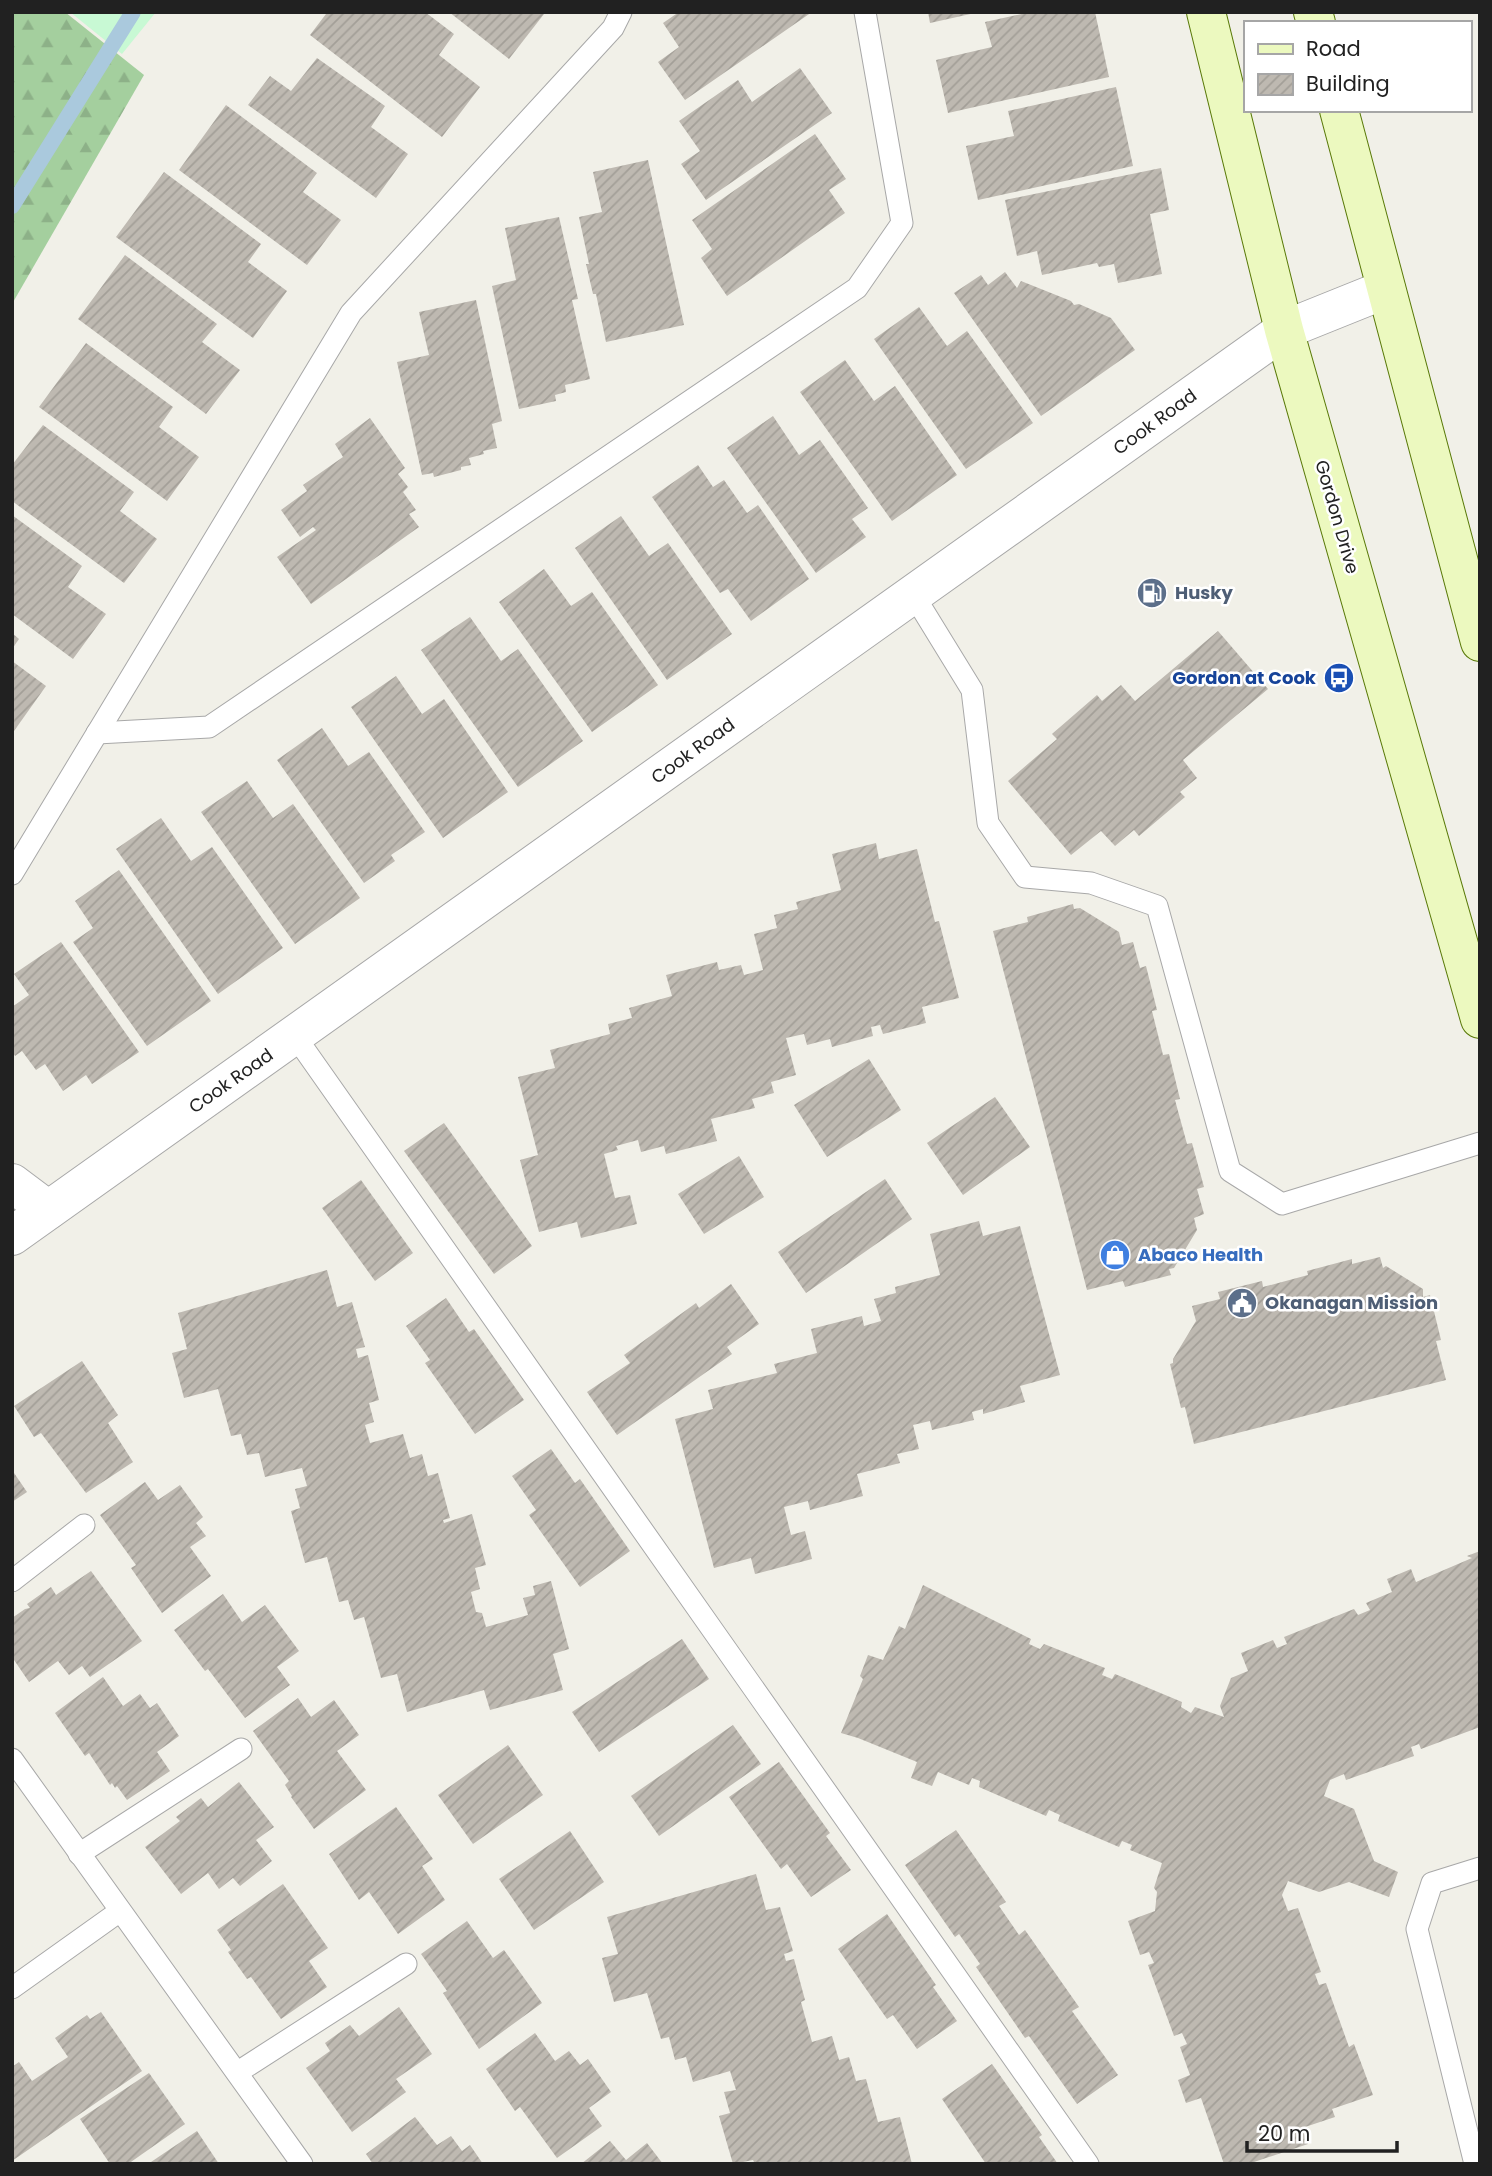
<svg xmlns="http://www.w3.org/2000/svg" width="1492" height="2176" font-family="Poppins,sans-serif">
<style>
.forest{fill:url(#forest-firs)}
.park{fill:#c8f9d4}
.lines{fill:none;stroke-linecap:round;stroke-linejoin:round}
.stream{stroke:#aac9dd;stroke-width:16}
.building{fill:url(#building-hatch)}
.service-casing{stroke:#a8a8a8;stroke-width:23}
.minor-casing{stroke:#a8a8a8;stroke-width:40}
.tertiary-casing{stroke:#a8a8a8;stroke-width:40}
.secondary-casing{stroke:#597908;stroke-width:40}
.service{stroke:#fff;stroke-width:21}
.minor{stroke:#fff;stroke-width:38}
.tertiary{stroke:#fff;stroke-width:38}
.secondary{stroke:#ecf9bf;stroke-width:38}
.labels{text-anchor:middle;stroke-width:5;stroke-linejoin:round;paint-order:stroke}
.street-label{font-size:18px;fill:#212121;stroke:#fff}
.service-label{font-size:18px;font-weight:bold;fill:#4e5e75;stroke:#fff;text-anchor:start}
.transit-label{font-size:18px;font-weight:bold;fill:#164399;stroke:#fff;text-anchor:end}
.shop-label{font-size:18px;font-weight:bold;fill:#366cbe;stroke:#fff;text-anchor:start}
</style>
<defs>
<pattern id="forest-firs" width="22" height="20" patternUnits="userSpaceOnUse" patternTransform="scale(1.75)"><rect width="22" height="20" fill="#a4cf9e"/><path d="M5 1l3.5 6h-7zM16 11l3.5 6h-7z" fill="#8db188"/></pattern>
<pattern id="building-hatch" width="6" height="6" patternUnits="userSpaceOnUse" patternTransform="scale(1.75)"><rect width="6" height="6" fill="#beb9b1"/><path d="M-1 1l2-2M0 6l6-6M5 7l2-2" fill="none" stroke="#a39f98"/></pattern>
</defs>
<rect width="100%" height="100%" fill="#f1f0e8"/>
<path class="forest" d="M65,12L144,75L12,304V13Z"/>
<path class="park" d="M70,12H156L122,54Z"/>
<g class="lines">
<path class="stream" d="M12,206L133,12"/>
</g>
<g class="building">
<path d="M324,12H425L454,34L439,55L480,87L442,137L310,35L326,14Z"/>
<path d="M449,12H542L544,14L509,59Z"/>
<path d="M679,12H812L685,100L658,62L679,47L663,23Z"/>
<path d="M928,12H975V13L930,23Z"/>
<path d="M1031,12H1095L1109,77L948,113L936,60L992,47L985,22Z"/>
<path d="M317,58L385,106L371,127L408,154L376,198L248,105L270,76L291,91Z"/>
<path d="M800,68L832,113L706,200L681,164L700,151L679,121L738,80L752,102Z"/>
<path d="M1116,87L1133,166L978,200L966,146L1014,136L1008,111Z"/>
<path d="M226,105L317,173L303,192L341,220L307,265L179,170Z"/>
<path d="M815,134L846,179L829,190L845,213L727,296L701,258L712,249L692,220Z"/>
<path d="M648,160L684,325L606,342L596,294H593L586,264H589L579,217L602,212L593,172Z"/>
<path d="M1161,168L1169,210L1150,214L1162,274L1118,283L1114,264L1099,267L1097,263L1042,275L1037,251L1017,256L1005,200Z"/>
<path d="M164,172L261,244L248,262L287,291L253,338L116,237Z"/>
<path d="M559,217L578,299L572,300L590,379L565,385L566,392L555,395L556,401L519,409L492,286L516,280L505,228Z"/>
<path d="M125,255L217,324L202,342L240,370L206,414L78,319Z"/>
<path d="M1005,272L1017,288L1021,281L1071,301L1074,305L1079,304L1111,318L1135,350L1041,416L954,293L981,275L988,285Z"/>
<path d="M476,300L502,421L492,424L497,448L483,451L484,454L469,458L471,465L461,467V470L434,477L433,473L422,475L397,362L429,355L419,312Z"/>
<path d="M919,307L947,346L967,331L1033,423L966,469L874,339Z"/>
<path d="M86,343L173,407L159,427L199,457L167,501L39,407Z"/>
<path d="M845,360L874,401L895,386L957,475L892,521L800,392Z"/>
<path d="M773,416L799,455L820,440L868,508L852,519L866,537L816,573L727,448Z"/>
<path d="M370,418L405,468L398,474L408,487L403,492L416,510L409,514L419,527L311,604L277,557L316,530L313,527L300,537L281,510L307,491L303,485L343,457L335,444Z"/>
<path d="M43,425L134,492L120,511L157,539L124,583L12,501V465Z"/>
<path d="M698,465L713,487L724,480L747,513L758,505L809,579L751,621L728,589L720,593L652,497Z"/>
<path d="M12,515L82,566L68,587L106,614L73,659L12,614Z"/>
<path d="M621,516L649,556L668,543L732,634L667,680L575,548Z"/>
<path d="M544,569L571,606L592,592L658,685L592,732L499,602Z"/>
<path d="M470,617L501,661L518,649L583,741L518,787L421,650Z"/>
<path d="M1218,631L1268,689L1183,760L1197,778L1180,792L1185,797L1139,836L1134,830L1115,846L1101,831L1071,855L1008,781L1057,739L1052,734L1097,695L1102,701L1121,685L1135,701Z"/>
<path d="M12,633L19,639L12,649Z"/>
<path d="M12,661L46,686L14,731L12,729Z"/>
<path d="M396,676L422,714L444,699L508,792L443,838L351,707Z"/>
<path d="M322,728L348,766L369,752L425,832L391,855L395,861L364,883L277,760Z"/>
<path d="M247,781L273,818L293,804L360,898L295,944L201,812Z"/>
<path d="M161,818L191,861L212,847L283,948L218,994L116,849Z"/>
<path d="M876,843L879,859L917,849L935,922L939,921L959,998L922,1007L926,1023L883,1034L880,1025L871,1027L873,1036L832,1047L830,1039L807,1045L804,1034L786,1038L796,1075L771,1082L774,1093L752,1099L755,1108L711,1119L717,1141L666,1154L664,1146L641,1152L638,1140L616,1146L618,1150L604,1154L615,1198L630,1195L637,1224L581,1238L577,1222L539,1232L520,1160L538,1155L518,1077L555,1068L550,1050L610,1034L608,1024L632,1018L629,1008L672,996L666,975L717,962L719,970L741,965L744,975L763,970L754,934L777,928L774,915L798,909L796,902L841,890L832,854Z"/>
<path d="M119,870L211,1001L147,1046L73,942L93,928L75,901Z"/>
<path d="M1073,904L1074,909L1080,908L1119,932L1122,945L1133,942L1140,968L1146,966L1157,1010L1152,1011L1163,1055L1169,1054L1180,1099L1175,1100L1187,1144L1192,1143L1204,1187L1197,1189L1204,1214L1194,1218L1197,1230L1174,1268L1169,1269L1171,1275L1125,1287L1123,1281L1087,1290L993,931L1028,922L1027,917Z"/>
<path d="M61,942L139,1052L92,1084L86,1075L63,1091L45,1064L36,1070L22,1051L15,1056L12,1051V1007L29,995L14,974Z"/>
<path d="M869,1059L901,1110L827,1157L794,1105Z"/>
<path d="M995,1097L1030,1147L963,1195L927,1143Z"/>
<path d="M444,1123L532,1246L494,1274L404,1151Z"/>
<path d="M739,1156L764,1197L704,1234L678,1194Z"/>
<path d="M885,1179L912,1219L806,1293L778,1252Z"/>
<path d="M361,1180L413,1253L375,1281L322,1208Z"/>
<path d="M979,1221L983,1236L1020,1226L1060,1375L1020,1386L1025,1402L983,1414V1409L972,1412L974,1420L932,1430L930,1421L913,1425L919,1449L897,1454L900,1463L857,1474L863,1496L810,1510L808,1501L784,1507L791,1535L805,1531L812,1559L755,1574L751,1558L714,1568L675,1419L713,1409L708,1390L777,1373L774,1364L817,1353L811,1329L862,1316L864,1326L881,1321L874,1299L896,1293L895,1287L940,1275L930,1234Z"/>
<path d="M1380,1257L1383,1268L1386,1266L1423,1289V1297L1430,1295L1441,1340L1436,1341L1446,1380L1194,1444L1185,1407L1181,1408L1170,1364L1173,1363V1359L1196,1321L1192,1306L1220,1299L1218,1292L1262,1281L1263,1287L1308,1275L1307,1271L1352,1259V1264Z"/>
<path d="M327,1270L337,1307L352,1302L365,1347L356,1349L358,1358L368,1355L379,1400L369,1403L374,1422L365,1425L370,1443L403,1434L410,1458L422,1454L428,1476L438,1473L450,1518L443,1520L444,1523L472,1514L486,1565L475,1568L480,1589L471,1592L476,1612L482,1613L486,1627L528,1615L523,1598L535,1595L533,1586L551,1581L569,1649L553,1654L563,1690L490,1710L484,1690L407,1712L397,1674L381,1678L364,1617L354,1620L348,1600L339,1602L327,1557L305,1563L291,1511L300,1508L295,1489L307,1486L302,1468L265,1477L259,1453L247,1455L241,1434L231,1436L218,1389L184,1398L172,1353L187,1349L178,1313Z"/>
<path d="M731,1284L759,1324L727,1347L732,1354L617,1435L587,1392L630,1363L624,1355L696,1303L699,1308Z"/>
<path d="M446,1298L469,1332L474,1329L524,1400L475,1434L425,1363L430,1360L406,1326Z"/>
<path d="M82,1361L118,1415L108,1423L133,1462L86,1493L41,1433L34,1437L14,1406Z"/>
<path d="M551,1449L575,1483L580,1479L630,1551L580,1587L529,1515L536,1510L512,1476Z"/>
<path d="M12,1470L27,1492L12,1502Z"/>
<path d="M145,1482L158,1500L180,1485L203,1517L196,1523L206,1536L190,1547L211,1576L162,1613L131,1568L136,1565L100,1515Z"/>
<path d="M1480,1551V1727L1421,1749L1419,1744L1411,1747L1414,1756L1346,1780L1344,1774L1330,1780L1324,1796L1354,1809L1374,1861L1398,1872L1389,1897L1349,1882L1319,1892L1288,1881L1282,1895L1288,1911L1298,1908L1321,1972L1315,1974L1319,1985L1326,1983L1349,2047L1354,2044L1373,2095L1332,2109L1335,2117L1302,2128L1308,2144L1248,2164H1224L1201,2098L1186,2103L1178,2080L1190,2075L1180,2047L1187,2044L1182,2033L1174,2036L1148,1965L1154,1963L1149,1952L1140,1955L1128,1921L1155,1911L1157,1892L1154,1888L1162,1863L1130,1850L1132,1845L1122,1841L1119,1847L1058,1821L1060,1815L1049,1810L1046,1816L979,1787L980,1781L972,1778L969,1785L938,1772L932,1786L911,1778L917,1762L858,1738L841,1733L863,1679L860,1676L868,1655L883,1660L899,1626L905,1629L923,1585L1031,1639L1029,1644L1040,1649L1044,1644L1105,1668L1102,1675L1112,1679L1115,1674L1182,1702L1181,1707L1191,1713L1195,1707L1224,1717L1220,1706L1231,1678L1248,1671L1241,1653L1273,1640L1277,1648L1287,1644L1284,1637L1354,1609L1358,1615L1370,1610L1366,1603L1392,1592L1387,1579L1411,1569L1416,1582L1472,1558L1467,1556Z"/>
<path d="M91,1571L142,1641L90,1677L82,1666L69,1675L58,1661L29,1682L12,1657V1618L25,1609L30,1608L27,1604L51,1587L56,1595Z"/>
<path d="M223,1594L242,1622L265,1605L299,1651L277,1667L290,1685L245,1718L208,1669L205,1671L174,1630Z"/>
<path d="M682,1639L709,1679L599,1752L572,1712Z"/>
<path d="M103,1677L123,1706L140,1694L150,1708L157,1703L179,1736L157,1752L170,1771L127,1800L117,1786L115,1788L112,1783L110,1785L89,1753L85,1756L55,1713Z"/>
<path d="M298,1698L311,1717L334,1700L359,1735L337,1751L366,1790L314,1829L291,1797L292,1796L285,1785L289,1781L253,1731Z"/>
<path d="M733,1725L761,1764L659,1836L631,1796Z"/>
<path d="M508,1745L543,1795L473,1844L438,1795Z"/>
<path d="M779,1762L830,1833L826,1836L851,1870L811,1897L787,1864L781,1869L729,1797Z"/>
<path d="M239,1782L274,1827L256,1840L272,1861L240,1886L233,1878L219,1889L208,1873L181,1894L145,1847L180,1821L176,1817L201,1798L208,1807Z"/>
<path d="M396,1807L433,1859L422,1866L445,1900L398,1934L369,1892L359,1900L329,1854Z"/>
<path d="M956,1830L1006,1902L999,1906L1019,1935L1025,1930L1079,2007L1072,2011L1118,2075L1077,2104L1029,2036L1025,2038L976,1967L980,1964L959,1934L955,1937L905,1865Z"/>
<path d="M570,1831L604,1882L534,1930L499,1879Z"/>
<path d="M756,1874L766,1910L780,1907L793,1951L784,1954L786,1961L794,1959L805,2000L801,2002L812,2042L832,2036L839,2060L849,2057L856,2081L866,2079L878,2122L900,2117L912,2164H755L753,2160L733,2164L719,2116L730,2113L724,2092L736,2090L730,2071L693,2082L686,2057L675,2060L669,2037L661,2039L647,1993L614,2002L602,1958L618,1954L607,1917Z"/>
<path d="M283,1884L328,1948L309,1961L327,1987L281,2019L251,1977L247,1979L228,1952L231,1950L217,1930Z"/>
<path d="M887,1914L936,1985L933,1987L957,2021L917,2049L893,2015L887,2019L838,1949Z"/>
<path d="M467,1921L493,1958L504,1950L542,2003L479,2049L443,1993L447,1991L421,1954Z"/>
<path d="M399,2007L432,2054L396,2079L406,2092L352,2132L306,2068L330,2051L325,2043L350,2025L359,2036Z"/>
<path d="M101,2012L142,2071L12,2161V2067L19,2062L32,2081L68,2057L55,2038L87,2015L90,2019Z"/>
<path d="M535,2033L555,2061L569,2051L580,2065L588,2059L611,2092L589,2108L602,2126L557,2158L520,2107L515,2111L486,2069Z"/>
<path d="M992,2064L1042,2135L1039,2137L1058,2164H986L942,2099Z"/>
<path d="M149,2073L185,2124L128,2164H110L80,2119Z"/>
<path d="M415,2117L437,2145L451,2136L462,2151L470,2145L483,2164H373L366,2154Z"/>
<path d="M197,2131L219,2164H148Z"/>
<path d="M610,2141L626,2160L647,2143L663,2164H581Z"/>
</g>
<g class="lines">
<g class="service-casing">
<g id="service">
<path d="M913,594L972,690L988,823L1025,877L1091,883L1157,906L1230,1171L1282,1204L1480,1143"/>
<path d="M97,733L209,727L857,288L902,223L865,12"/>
<path d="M12,874L351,313L613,28L621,12"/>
<path d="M295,1036L1088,2164"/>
<path d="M12,1581L84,1525"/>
<path d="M12,1759L302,2164"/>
<path d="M79,1854L241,1749"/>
<path d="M12,1988L120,1911"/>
<path d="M238,2072L406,1964"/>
<path d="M1475,2164L1417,1929L1432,1883L1480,1868"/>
</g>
</g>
<g class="minor-casing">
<path id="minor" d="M12,1183L48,1210"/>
</g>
<g class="tertiary-casing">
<path id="tertiary" d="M12,1236L1284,330L1386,289"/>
</g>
<g class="secondary-casing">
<g id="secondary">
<path d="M1206,12L1284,330L1480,1019"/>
<path d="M1313,12L1316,23"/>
<path d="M1339,110L1480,642"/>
</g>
</g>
<use href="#service" class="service"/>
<use href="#minor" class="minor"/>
<use href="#tertiary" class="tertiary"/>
<use href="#secondary" class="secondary"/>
</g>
<defs>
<g id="fuel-disc" transform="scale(1.575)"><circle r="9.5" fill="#5c6f8a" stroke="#fff"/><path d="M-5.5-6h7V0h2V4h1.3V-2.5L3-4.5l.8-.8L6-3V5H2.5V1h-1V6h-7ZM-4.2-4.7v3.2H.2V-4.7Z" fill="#fff"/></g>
<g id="bus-disc" transform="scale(1.575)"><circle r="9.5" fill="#1a4fb4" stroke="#fff"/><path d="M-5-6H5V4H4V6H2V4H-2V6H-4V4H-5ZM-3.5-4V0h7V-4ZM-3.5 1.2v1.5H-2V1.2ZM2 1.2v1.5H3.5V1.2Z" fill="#fff"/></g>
<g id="shop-disc" transform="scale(1.575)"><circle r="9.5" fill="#3f7fe0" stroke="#fff"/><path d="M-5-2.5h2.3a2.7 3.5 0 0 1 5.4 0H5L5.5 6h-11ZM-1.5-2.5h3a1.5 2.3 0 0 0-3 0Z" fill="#fff"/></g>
<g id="civic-disc" transform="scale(1.575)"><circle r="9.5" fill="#5c6f8a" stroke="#fff"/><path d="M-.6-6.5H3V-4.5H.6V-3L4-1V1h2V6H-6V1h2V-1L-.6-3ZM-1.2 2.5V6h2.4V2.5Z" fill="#fff"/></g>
</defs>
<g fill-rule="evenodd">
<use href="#fuel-disc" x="1152" y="593"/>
<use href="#bus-disc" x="1339" y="678"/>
<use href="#shop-disc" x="1115" y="1255"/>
<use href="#civic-disc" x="1242" y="1303"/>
</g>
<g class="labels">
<g class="street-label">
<text transform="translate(1155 422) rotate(-36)" y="6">Cook Road</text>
<text transform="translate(1337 517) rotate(74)" y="6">Gordon Drive</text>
<text transform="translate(693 751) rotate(-36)" y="6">Cook Road</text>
<text transform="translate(231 1081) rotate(-35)" y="6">Cook Road</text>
</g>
<g class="service-label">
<text x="1175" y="599">Husky</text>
<text x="1265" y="1309">Okanagan Mission</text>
</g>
<g class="transit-label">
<text x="1316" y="684">Gordon at Cook</text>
</g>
<g class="shop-label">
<text x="1138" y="1261">Abaco Health</text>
</g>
</g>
<rect width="1492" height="2176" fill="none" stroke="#212121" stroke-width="28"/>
<rect x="1244" y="21" width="228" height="91" fill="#ffffff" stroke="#a6a6a6" stroke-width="2"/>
<rect x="1258" y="44" width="35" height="10" fill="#ecf9bf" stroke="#a6a6a6" stroke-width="2"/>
<text x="1306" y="56" font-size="21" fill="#212121">Road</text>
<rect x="1258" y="74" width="35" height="21" fill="url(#building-hatch)" stroke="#a6a6a6" stroke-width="2"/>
<text x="1306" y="91" font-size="21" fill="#212121">Building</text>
<path d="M1247 2141v10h150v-10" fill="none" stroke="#212121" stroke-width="3.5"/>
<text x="1258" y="2141" font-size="21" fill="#212121" stroke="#ffffff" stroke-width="5" paint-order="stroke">20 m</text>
</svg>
